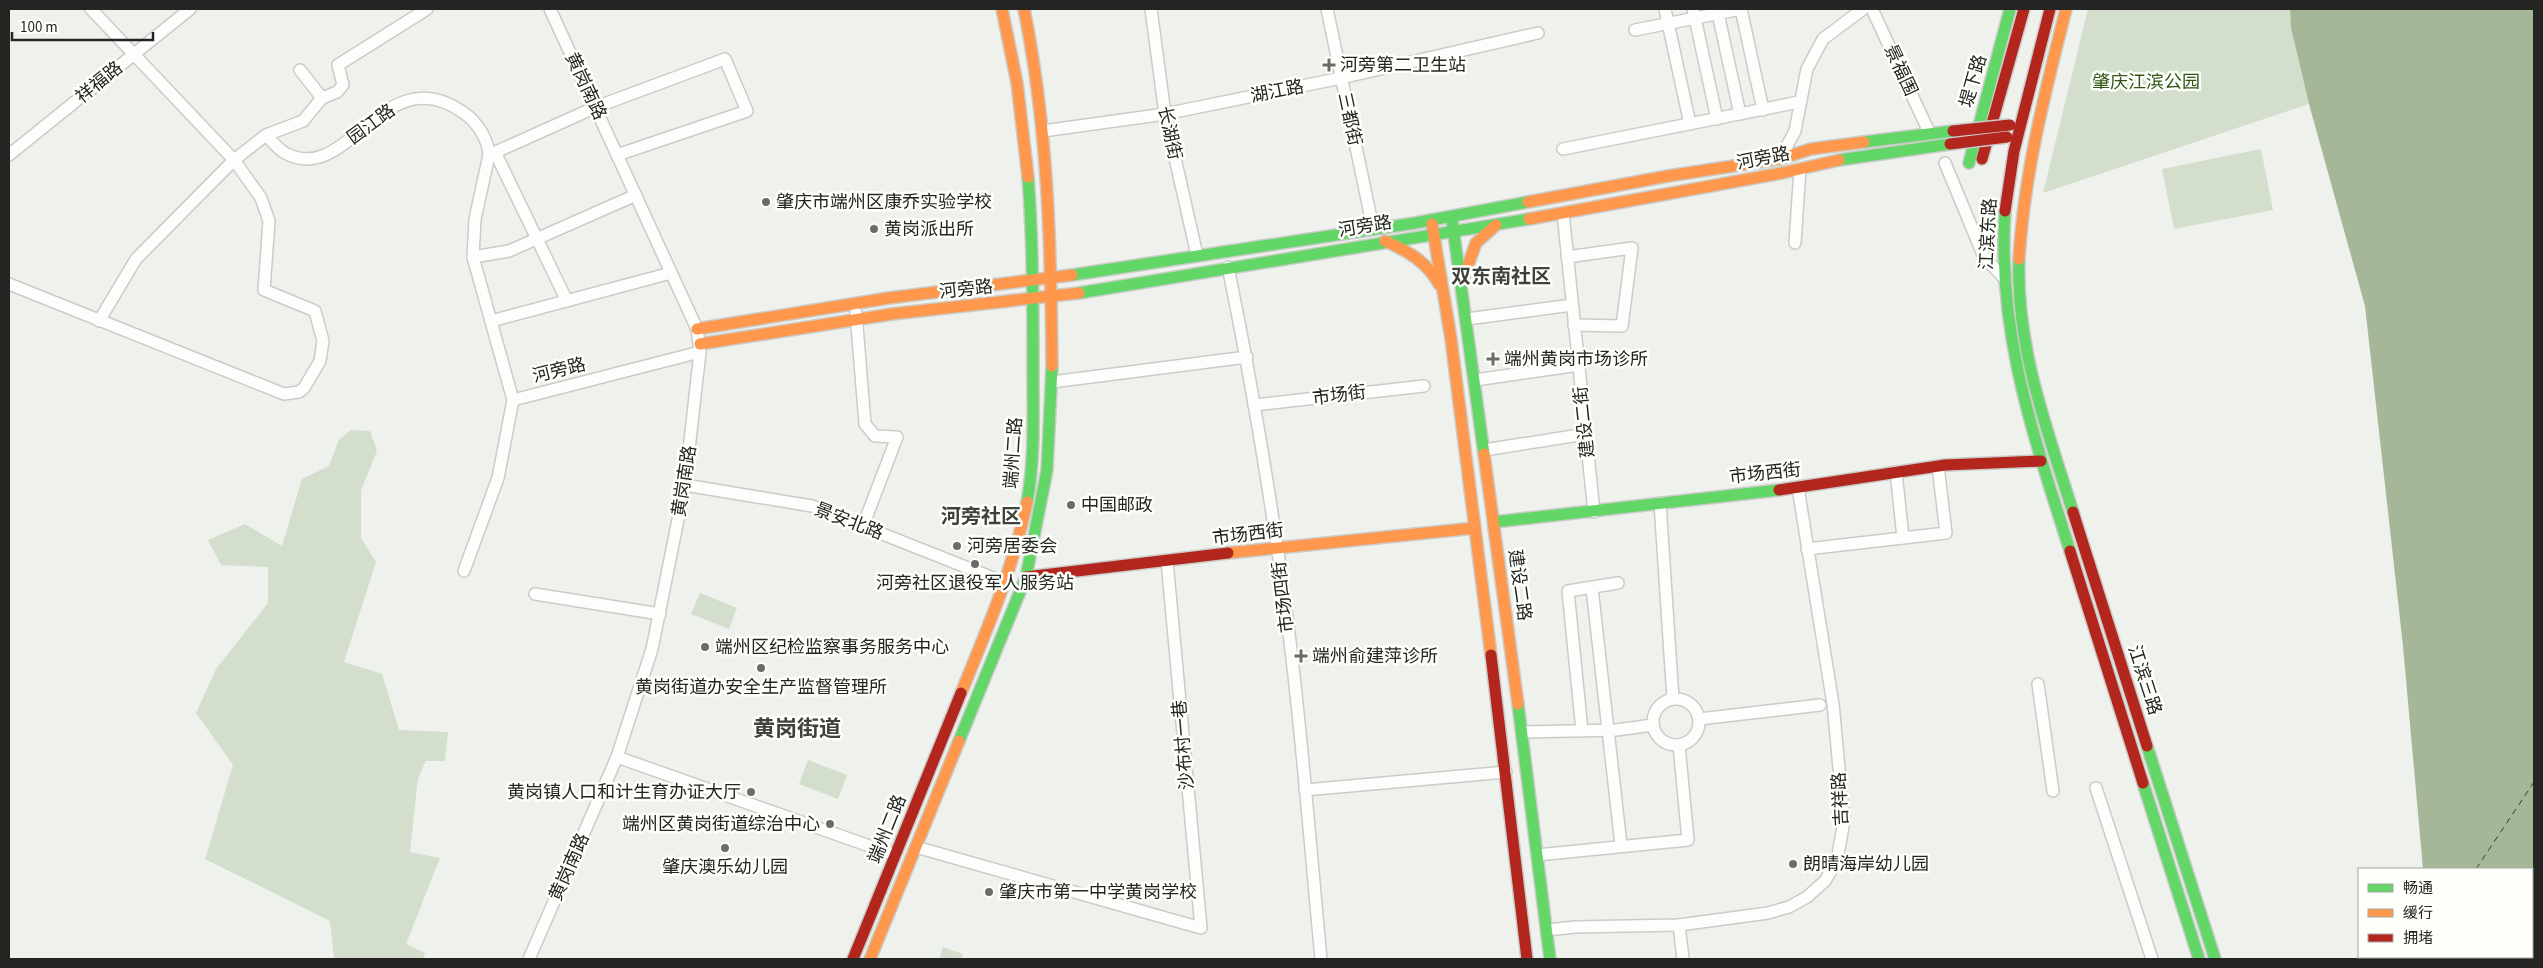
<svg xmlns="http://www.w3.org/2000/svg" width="2543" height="968" font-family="'Source Sans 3','Noto Sans SC',sans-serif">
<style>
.green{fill:#d4decd}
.water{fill:#a5b798}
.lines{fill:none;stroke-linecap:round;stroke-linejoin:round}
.ferry{stroke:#284806;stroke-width:1;stroke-dasharray:6 5;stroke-linecap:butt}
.street-casing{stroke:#caccc9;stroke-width:14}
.fast-casing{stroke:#caccc9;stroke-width:14}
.slow-casing{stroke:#caccc9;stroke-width:14}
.jam-casing{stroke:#caccc9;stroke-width:14}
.street{stroke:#fdfdfc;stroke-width:11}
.fast{stroke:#63d668;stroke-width:11}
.slow{stroke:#ff974d;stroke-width:11}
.jam{stroke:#b3261e;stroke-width:11}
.jam-bridge-casing{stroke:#caccc9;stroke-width:14;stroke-linecap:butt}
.jam-bridge{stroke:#b3261e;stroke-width:11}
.poi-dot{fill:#6b6c6a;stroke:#fdfffb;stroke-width:2}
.labels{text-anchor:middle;stroke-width:5;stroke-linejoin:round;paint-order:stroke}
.poi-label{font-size:18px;fill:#242523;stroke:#fdfffb;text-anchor:start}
.street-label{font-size:18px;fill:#242523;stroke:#fdfffb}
.park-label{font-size:18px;fill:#335416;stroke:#fdfffb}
.quarter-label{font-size:20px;font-weight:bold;fill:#3e413c;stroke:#fdfffb}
.district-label{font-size:22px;font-weight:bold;fill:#3e413c;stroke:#fdfffb}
</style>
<rect width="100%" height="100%" fill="#eff1ed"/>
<g class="green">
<path d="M2088,9H2290L2291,28L2309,104L2043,193Z"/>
<path d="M2261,149L2273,210L2174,229L2162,169Z"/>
<path d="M351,430L370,431L377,451L361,490V538L376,562L344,662L382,674L399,730L448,732L445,761H426L418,778L410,852L440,858L406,944L425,953L423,959H334L330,921L205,859L233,765L196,713L216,669L268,603V567L221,565L208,540L245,524L282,546L302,479L329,466L339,440Z"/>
<path d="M700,593L737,608L729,629L691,614Z"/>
<path d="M808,760L847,775L838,799L799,784Z"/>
<path d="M943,947L963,954L961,959H939Z"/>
</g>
<path class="water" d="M2290,9H2534V959H2433L2432,957H2532V869H2423L2403,646L2365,306L2309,104L2291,28Z"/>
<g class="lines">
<path class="ferry" d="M2476,869L2534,782"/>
<g class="street-casing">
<g id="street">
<path d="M1151,9L1165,114L1197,255"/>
<path d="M1327,9L1373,228"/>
<path d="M1665,9L1690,124"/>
<path d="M1693,9L1717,119"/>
<path d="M1717,9L1740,114"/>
<path d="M1872,9L1929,132"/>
<path d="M1635,30C1670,23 1706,16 1741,9L1763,110"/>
<path d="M322,98L337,92L343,85L338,65L427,9"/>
<path d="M1043,131L1165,114L1341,78L1538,33"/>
<path d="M266,135C272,141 278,149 285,153C349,188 383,55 464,113C477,122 488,139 489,155L475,219L473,257L513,400L498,478L464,571"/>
<path d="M1563,149L1799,102"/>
<path d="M495,152L567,301"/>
<path d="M9,155L190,9"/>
<path d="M489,155L596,107L725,59L747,111L617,155"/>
<path d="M1780,159L1795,131L1807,69L1823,39L1863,9"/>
<path d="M1945,163L1984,257L2003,277"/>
<path d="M1563,213L1594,512"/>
<path d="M1795,243L1800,169"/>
<path d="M473,257L509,251L636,195"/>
<path d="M1567,257L1632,248L1622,326L1574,325"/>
<path d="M1228,267C1247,359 1263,452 1277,546C1298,683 1308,822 1321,959"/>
<path d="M9,284L284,394L299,392L304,388L320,361L323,341L315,311L264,290L269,221L261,198L234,160L91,9"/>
<path d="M856,313L865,424L875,436L897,437L863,526"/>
<path d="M1467,319L1572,305"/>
<path d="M99,321L136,259L234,160L266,135L303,121L322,98L300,70"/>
<path d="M491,321L671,273"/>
<path d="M1475,380L1579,365"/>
<path d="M1052,382L1247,357"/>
<path d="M513,400L700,352"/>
<path d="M1254,405L1424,386"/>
<path d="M1484,450L1586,434"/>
<path d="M1896,472L1903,538"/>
<path d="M685,485L812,506L1006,583"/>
<path d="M1660,503L1673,699"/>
<path d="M1807,549L1946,533L1938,466"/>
<path d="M1592,588L1621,845"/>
<path d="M535,594L660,614"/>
<path d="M2038,684L2053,791"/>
<circle cx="1676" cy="722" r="23"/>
<path d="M1699,719L1820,705"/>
<path d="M1582,731L1568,591L1618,583"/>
<path d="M1522,732L1616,730L1653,725"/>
<path d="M617,757L895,855"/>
<path d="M2096,788L2152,959"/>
<path d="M1305,790L1506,772"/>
<path d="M916,847L1201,928L1167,561"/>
<path d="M1537,855L1688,840L1679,745"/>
<path d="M1679,925L1683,959"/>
<path d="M1547,930L1575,927L1679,925L1768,913L1789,907L1807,897L1825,881L1837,860L1844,821L1833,704L1798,488"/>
<path d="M529,959L617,757L652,649L685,485L700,352L697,329L550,9"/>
</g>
</g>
<g class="fast-casing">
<g id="fast">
<path d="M1864,142L1953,131"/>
<path d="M1839,160L1950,144"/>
<path d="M1969,163L2010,9"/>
<path d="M2005,211C1997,333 2034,437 2070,551"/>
<path d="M1452,220L1484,454"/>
<path d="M2019,259C2016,348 2047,429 2073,512"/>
<path d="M1072,275L1415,223L1528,202"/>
<path d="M1079,293L1529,219"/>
<path d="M1027,502C1035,460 1033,415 1033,372C1033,307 1033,242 1028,177"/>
<path d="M1494,522L1779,490"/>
<path d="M1518,704L1550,959"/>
<path d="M959,741L1026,577L1047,470L1052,366"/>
<path d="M2147,746L2215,959"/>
<path d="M2143,783L2199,959"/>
</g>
</g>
<g class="slow-casing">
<g id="slow">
<path d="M1002,9L1017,83L1028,177"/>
<path d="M1024,9C1048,127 1051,246 1052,366"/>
<path d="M1528,202L1668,176L1780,159L1811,149L1864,142"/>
<path d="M1529,219L1782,173L1839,160"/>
<path d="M1432,224L1451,339L1491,655"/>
<path d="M1385,241C1408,251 1427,262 1439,284"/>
<path d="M2019,259C2024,174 2045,92 2066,9"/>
<path d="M1463,279L1476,243L1496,225"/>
<path d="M697,329L889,298L1072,275"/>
<path d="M700,344L892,314L1079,293"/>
<path d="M1484,454L1518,704"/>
<path d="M1228,553L1475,528"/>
<path d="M961,693C987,630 1013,569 1027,502"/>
<path d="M870,959L959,741"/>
</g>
</g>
<g class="jam-casing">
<g id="jam">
<path d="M1982,159L2024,9"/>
<path d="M2005,211L2014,151L2050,9"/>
<path d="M1779,490L1945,465L2041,461"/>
<path d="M2073,512L2147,746"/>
<path d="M2070,551L2143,783"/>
<path d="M1026,577L1228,553"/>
<path d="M1491,655L1527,959"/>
<path d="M853,959L961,693"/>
</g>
</g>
<use href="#street" class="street"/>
<use href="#fast" class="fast"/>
<use href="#slow" class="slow"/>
<use href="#jam" class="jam"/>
<g class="jam-bridge-casing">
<g id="jam-bridge">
<path d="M1953,131L2010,125"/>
<path d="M1950,144L2007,137"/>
</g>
</g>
<use href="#jam-bridge" class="jam-bridge"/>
</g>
<g class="poi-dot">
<path d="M1326.5 57.5h5v5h5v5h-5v5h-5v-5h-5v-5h5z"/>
<circle cx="766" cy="202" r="5"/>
<circle cx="874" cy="229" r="5"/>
<path d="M1490.5 351.5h5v5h5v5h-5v5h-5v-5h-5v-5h5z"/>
<circle cx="1071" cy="505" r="5"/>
<circle cx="957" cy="546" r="5"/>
<circle cx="975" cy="564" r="5"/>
<circle cx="705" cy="647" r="5"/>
<path d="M1298.5 648.5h5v5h5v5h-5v5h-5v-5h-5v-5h5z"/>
<circle cx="761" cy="668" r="5"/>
<circle cx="751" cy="792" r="5"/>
<circle cx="830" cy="824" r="5"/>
<circle cx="725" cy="848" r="5"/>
<circle cx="1793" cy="864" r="5"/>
<circle cx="989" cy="892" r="5"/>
</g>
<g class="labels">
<g class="poi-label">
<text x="1340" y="71">河旁第二卫生站</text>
<text x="776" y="208">肇庆市端州区康乔实验学校</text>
<text x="884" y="235">黄岗派出所</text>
<text x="1504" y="365">端州黄岗市场诊所</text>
<text x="1081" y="511">中国邮政</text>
<text x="967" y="552">河旁居委会</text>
<text x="975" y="589" text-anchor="middle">河旁社区退役军人服务站</text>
<text x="715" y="653">端州区纪检监察事务服务中心</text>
<text x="1312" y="662">端州俞建萍诊所</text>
<text x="761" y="693" text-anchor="middle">黄岗街道办安全生产监督管理所</text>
<text x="741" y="798" text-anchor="end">黄岗镇人口和计生育办证大厅</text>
<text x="820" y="830" text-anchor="end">端州区黄岗街道综治中心</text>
<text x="1803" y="870">朗晴海岸幼儿园</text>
<text x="725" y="873" text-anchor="middle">肇庆澳乐幼儿园</text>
<text x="999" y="898">肇庆市第一中学黄岗学校</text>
</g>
<g class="street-label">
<text transform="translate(1901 70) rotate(65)" y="6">景福围</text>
<text transform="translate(1973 81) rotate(-74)" y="6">堤下路</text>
<text transform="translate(99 82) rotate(-39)" y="6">祥福路</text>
<text transform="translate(586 86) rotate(65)" y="6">黄岗南路</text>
<text transform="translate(1277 91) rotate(-11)" y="6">湖江路</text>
<text transform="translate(1350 119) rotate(78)" y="6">三都街</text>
<text transform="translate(371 124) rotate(-36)" y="6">园江路</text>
<text transform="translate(1170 133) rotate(78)" y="6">长湖街</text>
<text transform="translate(1763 158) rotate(-11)" y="6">河旁路</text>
<text transform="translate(1365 226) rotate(-9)" y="6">河旁路</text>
<text transform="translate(1988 234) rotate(-87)" y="6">江滨东路</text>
<text transform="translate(966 289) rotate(-6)" y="6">河旁路</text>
<text transform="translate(559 370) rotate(-14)" y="6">河旁路</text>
<text transform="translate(1339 395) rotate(-7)" y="6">市场街</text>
<text transform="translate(1584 422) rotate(-96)" y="6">建设二街</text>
<text transform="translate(1013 453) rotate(-86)" y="6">端州二路</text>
<text transform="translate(1765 473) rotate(-6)" y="6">市场西街</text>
<text transform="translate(684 481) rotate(-81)" y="6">黄岗南路</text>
<text transform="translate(849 521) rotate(21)" y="6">景安北路</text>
<text transform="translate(1248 534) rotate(-7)" y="6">市场西街</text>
<text transform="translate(1520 585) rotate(82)" y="6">建设二路</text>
<text transform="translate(1283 597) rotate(-97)" y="6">市场四街</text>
<text transform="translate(2145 680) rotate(72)" y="6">江滨三路</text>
<text transform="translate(1183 745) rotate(-95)" y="6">沙布村一巷</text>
<text transform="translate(1840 799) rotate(-93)" y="6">吉祥路</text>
<text transform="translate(887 829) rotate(-68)" y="6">端州二路</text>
<text transform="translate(569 867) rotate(-66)" y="6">黄岗南路</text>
</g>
<g class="park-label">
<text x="2146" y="88">肇庆江滨公园</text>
</g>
<g class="quarter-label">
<text x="1501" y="283">双东南社区</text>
<text x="981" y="523">河旁社区</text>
</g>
<g class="district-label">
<text x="797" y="736">黄岗街道</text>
</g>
</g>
<rect width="2543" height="968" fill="none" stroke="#242523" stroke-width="20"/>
<rect x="2358" y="868" width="175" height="90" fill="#fdfffb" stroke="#a6a8a5"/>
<rect x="2368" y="884" width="25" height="8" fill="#63d668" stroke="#a6a8a5"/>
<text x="2403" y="893" font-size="15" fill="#242523">畅通</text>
<rect x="2368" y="909" width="25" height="8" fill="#ff974d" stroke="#a6a8a5"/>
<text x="2403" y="918" font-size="15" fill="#242523">缓行</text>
<rect x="2368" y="934" width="25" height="8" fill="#b3261e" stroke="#a6a8a5"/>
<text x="2403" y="943" font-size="15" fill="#242523">拥堵</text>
<path d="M12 32v8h141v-8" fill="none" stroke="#242523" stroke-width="2.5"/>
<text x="20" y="32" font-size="15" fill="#242523" stroke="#fdfffb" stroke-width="4" paint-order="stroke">100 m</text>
</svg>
